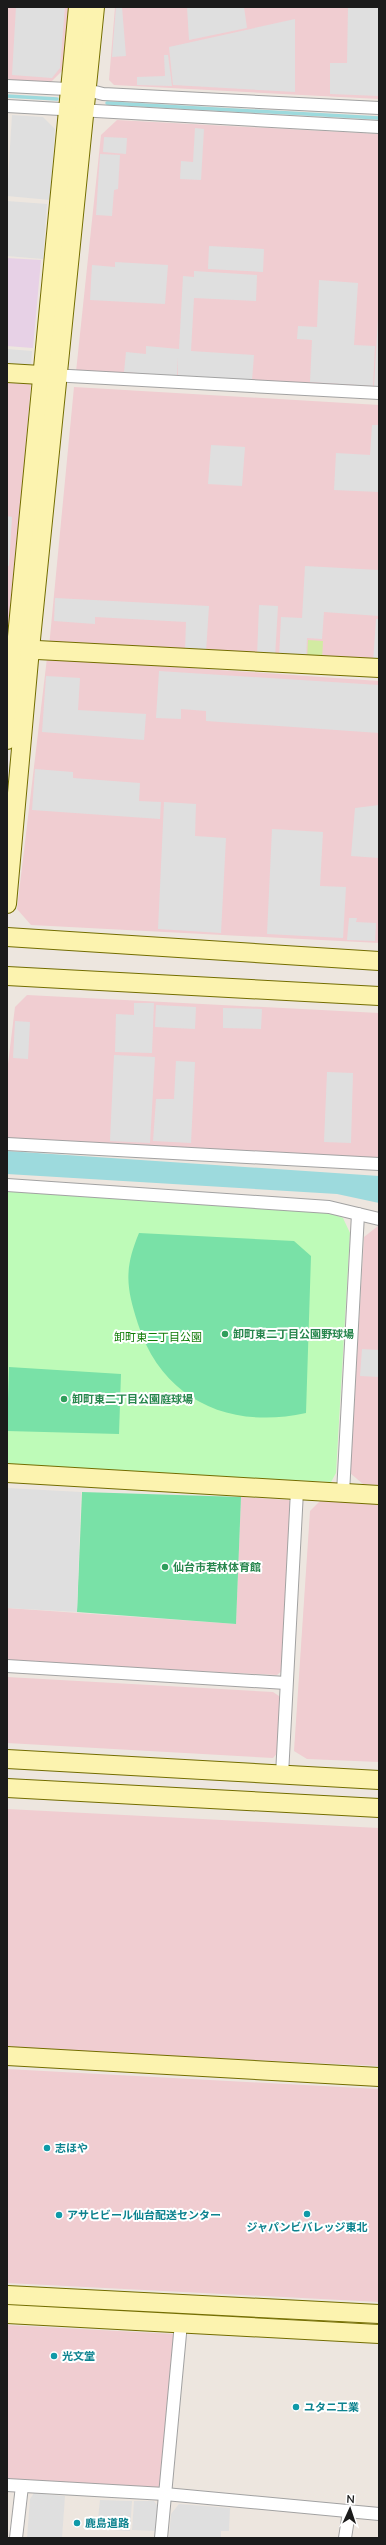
<svg xmlns="http://www.w3.org/2000/svg" width="386" height="2545" font-family="Mulish,'Noto Sans JP',sans-serif">
<style>
.commercial{fill:#f0cdd1}
.industrial{fill:#e7d1e6}
.grass{fill:#d2eba2}
.park{fill:#befbb8}
.pitch{fill:#79e1a7}
.parking{fill:#dfdfdf}
.water{fill:#9ddadd}
.lines{fill:none;stroke-linecap:round;stroke-linejoin:round}
.stream{stroke:#9ddadd;stroke-width:3.5}
.street-casing{stroke:#a2a2a2;stroke-width:14}
.secondary-casing{stroke:#736d00;stroke-width:20}
.street{stroke:#fff;stroke-width:12}
.secondary{stroke:#fcf3af;stroke-width:18}
.leisure-dot{fill:#2e9e5b;stroke:#fff;stroke-width:1.5}
.culture-dot{fill:#0f9aa8;stroke:#fff;stroke-width:1.5}
.labels{text-anchor:middle;stroke-width:4;stroke-linejoin:round;paint-order:stroke}
.leisure-label{font-size:11px;font-weight:bold;fill:#27864d;stroke:#fff;text-anchor:start}
.park-label{font-size:11px;fill:#107b07;stroke:#fff}
.culture-label{font-size:11px;font-weight:bold;fill:#0d838f;stroke:#fff;text-anchor:start}
</style>
<rect width="100%" height="100%" fill="#ede6df"/>
<g class="commercial">
<path d="M7,7H69L63,70L51,82L7,80Z"/>
<path d="M115,7H379V99L114,85L109,80Z"/>
<path d="M117,120L379,134V388L76,372L101,135Z"/>
<path d="M7,383L31,384L9,643H7Z"/>
<path d="M74,387L379,405V666L49,647Z"/>
<path d="M47,658L379,681V943L31,925L17,909Z"/>
<path d="M27,995L379,1013V1160L7,1138V1072L15,1007Z"/>
<path d="M378,1226H379V1485L363,1484L350,1473L364,1237Z"/>
<path d="M241,1497L289,1500L295,1507L285,1668L277,1675L7,1661V1608L236,1624Z"/>
<path d="M321,1500L379,1504V1762L307,1759L294,1751L310,1511Z"/>
<path d="M7,1677L273,1692L282,1698L280,1750L273,1758L7,1743Z"/>
<path d="M7,1809L379,1828V2066L7,2048Z"/>
<path d="M7,2069L379,2089V2302L7,2283Z"/>
<path d="M7,2325L175,2334L162,2489L7,2480Z"/>
</g>
<path class="industrial" d="M7,258L41,260L33,348L7,346Z"/>
<path class="grass" d="M308,640L323,641L322,660H307Z"/>
<path class="park" d="M7,1191L327,1212L343,1218L350,1233L336,1473L331,1482L7,1466Z"/>
<g class="pitch">
<path d="M139,1233L294,1241L311,1256L306,1413C230,1430 162,1400 138,1324C126,1287 124,1269 139,1233Z"/>
<path d="M9,1367L121,1374L119,1434L7,1431Z"/>
<path d="M82,1492L241,1497L236,1624L77,1612Z"/>
</g>
<g class="parking">
<path d="M16,7H65L60,68L52,78L12,75Z"/>
<path d="M116,7H122L126,56L112,57Z"/>
<path d="M187,7H244L247,28L189,40Z"/>
<path d="M348,7H379V96L330,94V63H347Z"/>
<path d="M295,19V92L173,85L169,47Z"/>
<path d="M164,55H168L172,86L137,85V77L165,76Z"/>
<path d="M12,115L43,117L55,129L50,200L7,196Z"/>
<path d="M195,128L204,129L201,180L180,179L181,161L193,162Z"/>
<path d="M104,137L127,138L126,154L103,152Z"/>
<path d="M100,154L120,155L118,189L114,190L112,216L96,215Z"/>
<path d="M7,201L47,204L43,259L7,256Z"/>
<path d="M209,246L264,249L263,272L208,269Z"/>
<path d="M115,262L168,265L165,304L90,300L92,265L115,267Z"/>
<path d="M194,271L257,275L256,301L194,298L191,351L254,355L252,380L178,376V357L177,376L124,372L126,352L146,354V346L179,349L183,276L194,277Z"/>
<path d="M319,280L358,283L354,345L375,346L373,386L310,382L312,340L297,339L298,326L317,327Z"/>
<path d="M378,318H379V386H374Z"/>
<path d="M7,349L32,351L31,367L7,365Z"/>
<path d="M372,425H379V492L334,490L336,453L370,455Z"/>
<path d="M211,445L245,447L242,486L208,484Z"/>
<path d="M7,516L12,517L9,566L7,565Z"/>
<path d="M305,566L379,570V616L324,612L322,639L307,638L306,659L279,657L281,617L302,618Z"/>
<path d="M55,598L209,606L206,652L185,651L186,622L95,617V624L54,621Z"/>
<path d="M259,605L278,606L275,657H257Z"/>
<path d="M376,619H379V663H373Z"/>
<path d="M159,671L379,685V733L206,721V711L181,709V719L156,718Z"/>
<path d="M46,676L80,678L78,710L146,714L144,740L42,732Z"/>
<path d="M35,769L73,772V778L140,783L139,801L161,802L160,819L32,810Z"/>
<path d="M164,802L196,804L195,836L226,838L221,933L158,929Z"/>
<path d="M379,805V858L351,856L355,808Z"/>
<path d="M272,829L323,832L320,886L346,887L343,938L267,934Z"/>
<path d="M349,918H357L356,922L376,923L375,941L347,940Z"/>
<path d="M134,1003H154L152,1053L115,1052L116,1014L134,1015Z"/>
<path d="M156,1005L196,1007L195,1029L155,1027Z"/>
<path d="M223,1008L262,1009L261,1029L223,1028Z"/>
<path d="M15,1021L30,1022L28,1059L13,1058Z"/>
<path d="M114,1055L155,1057L150,1143L110,1141Z"/>
<path d="M176,1061L195,1062L191,1143L153,1141L156,1099H174Z"/>
<path d="M327,1072L353,1073L351,1143L324,1142Z"/>
<path d="M362,1349L379,1350V1377L360,1376Z"/>
<path d="M7,1488L81,1492L77,1612L7,1608Z"/>
<path d="M34,2493L65,2496L62,2538H27L30,2499Z"/>
<path d="M100,2500L132,2501L130,2531L97,2529Z"/>
<path d="M134,2501H154L160,2509L158,2531L132,2530Z"/>
<path d="M179,2504L230,2508L229,2531H221V2538H169L171,2514Z"/>
</g>
<path class="water" d="M7,1151L379,1176V1203L337,1194L7,1174Z"/>
<g class="lines">
<g class="stream">
<path d="M7,96L57,99"/>
<path d="M107,103L379,118"/>
</g>
<g class="street-casing">
<g id="street">
<path d="M7,86L87,90L103,94L379,108"/>
<path d="M7,106L379,127"/>
<path d="M51,375L379,393"/>
<path d="M7,1144L379,1164"/>
<path d="M7,1185L329,1207L379,1219"/>
<path d="M343,1493L358,1214"/>
<path d="M7,1666L286,1683"/>
<path d="M282,1775L297,1491"/>
<path d="M7,2485L165,2494L379,2514"/>
<path d="M16,2538L22,2486"/>
<path d="M161,2538L181,2323"/>
<path d="M345,2538L349,2512"/>
</g>
</g>
<g class="secondary-casing">
<g id="secondary">
<path d="M7,373L41,375"/>
<path d="M18,649L379,668"/>
<path d="M7,740L78,7"/>
<path d="M7,904L30,649L95,7"/>
<path d="M7,937L379,961"/>
<path d="M7,976L379,996"/>
<path d="M7,1473L379,1495"/>
<path d="M7,1759L379,1780"/>
<path d="M7,1788L379,1808"/>
<path d="M7,2056L379,2077"/>
<path d="M7,2295L379,2314"/>
<path d="M7,2314L379,2334"/>
</g>
</g>
<use href="#street" class="street"/>
<use href="#secondary" class="secondary"/>
</g>
<g class="leisure-dot">
<circle cx="225" cy="1334" r="4"/>
<circle cx="64" cy="1399" r="4"/>
<circle cx="165" cy="1567" r="4"/>
</g>
<g class="culture-dot">
<circle cx="47" cy="2148" r="4"/>
<circle cx="307" cy="2214" r="4"/>
<circle cx="59" cy="2215" r="4"/>
<circle cx="54" cy="2356" r="4"/>
<circle cx="296" cy="2407" r="4"/>
<circle cx="77" cy="2523" r="4"/>
</g>
<g class="labels">
<g class="leisure-label">
<text x="233" y="1338">卸町東二丁目公園野球場</text>
<text x="72" y="1403">卸町東二丁目公園庭球場</text>
<text x="173" y="1571">仙台市若林体育館</text>
</g>
<g class="park-label">
<text x="158" y="1341">卸町東二丁目公園</text>
</g>
<g class="culture-label">
<text x="55" y="2152">志ほや</text>
<text x="67" y="2219">アサヒビール仙台配送センター</text>
<text x="307" y="2231" text-anchor="middle">ジャパンビバレッジ東北</text>
<text x="62" y="2360">光文堂</text>
<text x="304" y="2411">ユタニ工業</text>
<text x="85" y="2527">鹿島道路</text>
</g>
</g>
<rect width="386" height="2545" fill="none" stroke="#1b1b1b" stroke-width="16"/>
<g transform="translate(350 2509) rotate(3)" stroke="#ffffff" stroke-width="3" paint-order="stroke">
<path d="M0-3L7 15L0 10L-7 15Z" fill="#1b1b1b"/>
<text y="-6" font-size="11" font-weight="bold" text-anchor="middle" fill="#1b1b1b">N</text>
</g>
</svg>
